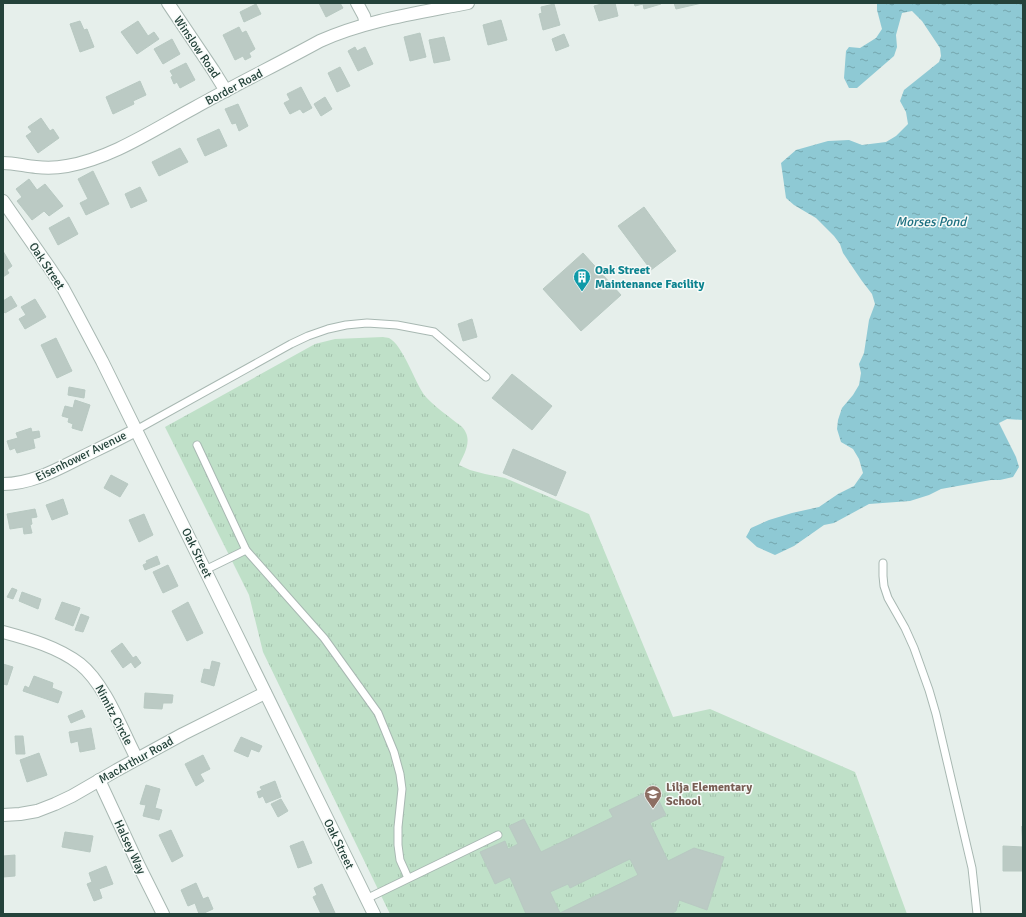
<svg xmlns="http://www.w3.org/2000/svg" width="1026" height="917" font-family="Signika,sans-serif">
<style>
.park{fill:url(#park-tufts)}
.water{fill:url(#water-ripples)}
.building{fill:#bbcac4;stroke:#b8c9c2;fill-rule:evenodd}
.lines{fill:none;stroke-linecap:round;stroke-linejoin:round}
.service-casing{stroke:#a8b8b2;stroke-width:9}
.minor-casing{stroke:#a8b8b2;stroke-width:14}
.tertiary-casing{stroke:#a8b8b2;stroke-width:14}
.service{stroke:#fff;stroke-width:7}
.minor{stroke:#fff;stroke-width:12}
.tertiary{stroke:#fff;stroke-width:12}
.labels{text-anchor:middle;stroke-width:3;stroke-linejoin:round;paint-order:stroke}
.street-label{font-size:12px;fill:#24423a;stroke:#f7fbf9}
.culture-label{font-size:12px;font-weight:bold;fill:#0d838f;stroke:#f7fbf9;text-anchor:start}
.education-label{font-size:12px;font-weight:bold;fill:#785e54;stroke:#f7fbf9;text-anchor:start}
.water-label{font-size:13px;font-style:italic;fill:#1c6f80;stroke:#f7fbf9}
</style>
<defs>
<pattern id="park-tufts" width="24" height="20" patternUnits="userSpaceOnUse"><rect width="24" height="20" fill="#bfe0c8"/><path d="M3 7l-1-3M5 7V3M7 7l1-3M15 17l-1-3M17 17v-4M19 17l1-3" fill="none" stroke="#a4c1ad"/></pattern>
<pattern id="water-ripples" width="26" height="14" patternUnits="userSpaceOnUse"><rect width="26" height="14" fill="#8ec9d4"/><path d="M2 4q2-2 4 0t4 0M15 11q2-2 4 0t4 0" fill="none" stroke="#74a5ad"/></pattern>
</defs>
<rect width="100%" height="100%" fill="#e6efeb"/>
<path class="park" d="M383,337C384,337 388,338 389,338C403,345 415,383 425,396C433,405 444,413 453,420C458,424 464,427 466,433C471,444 463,456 459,465L470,470L485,474L505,478L589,514L673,717L710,709L855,772L907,914H390L263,652L249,595L165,427L315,344L335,339Z"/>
<path class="water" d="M877,3H1023V420L1007,419L999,423L1016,457L1019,467L1013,477L1000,480H991L941,489L929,495L910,501L869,504L834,523L824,525L794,546L775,555L757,547L746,537L751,528L769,520L792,513L819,507L838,494L854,486L863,473L859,459L853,449L841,442L837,429L838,420L842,408L853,395L859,385L861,373L859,364L864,353L869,320L875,304L872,294L862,281L843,253L840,244L834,236L816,218L794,205L786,198L781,163L796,150L828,141L849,140L862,145L886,142L896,136L908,124L906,112L900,101L904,90L939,62L941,56L940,48L922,21L912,11L902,13L896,35L897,47L894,56L857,88H849L844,78L846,51L849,47L860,48L876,38L882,29L877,10Z"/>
<g class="building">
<path d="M319,3H340L343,8L326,17Z"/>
<path d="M605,3H615L618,16L599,21L594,6Z"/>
<path d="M634,3H660L661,4L644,9L643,4L635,6Z"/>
<path d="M674,3H702L676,9Z"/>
<path d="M256,4L261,14L244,22L240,12Z"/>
<path d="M554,4L560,25L543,30L539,14L542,13L541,7Z"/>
<path d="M501,20L507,40L488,45L483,25Z"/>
<path d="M80,21L84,30L87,29L94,47L80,52L70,24Z"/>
<path d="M138,21L148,36L154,32L159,39L137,54L121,32Z"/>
<path d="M239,27L242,33L246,31L255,49L249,53L251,57L245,60L243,56L235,60L223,35Z"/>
<path d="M420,33L426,57L410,61L404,37Z"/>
<path d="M564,34L569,46L556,51L552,39Z"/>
<path d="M444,37L450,60L434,63L429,40Z"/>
<path d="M172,39L180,54L163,64L154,49Z"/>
<path d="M355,47L357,51L365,47L373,64L358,71L348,51Z"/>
<path d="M186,63L195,80L180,88L177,82L174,84L171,77L173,76L170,71Z"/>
<path d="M340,67L350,86L337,92L328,73Z"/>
<path d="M140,81L146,95L133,101L134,104L113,114L106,97Z"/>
<path d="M301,87L312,108L303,113L300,109L290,114L284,103L290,100L287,94Z"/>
<path d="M325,97L332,109L321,116L314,104Z"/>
<path d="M238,104L248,126L239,131L236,123L232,124L225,109Z"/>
<path d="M41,118L50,131L53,129L59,138L38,153L26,136L32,132L28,127Z"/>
<path d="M219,129L227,146L205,156L197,139Z"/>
<path d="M180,148L188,162L159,176L152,162Z"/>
<path d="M93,171L109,204L86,215L80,203L88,199L78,179Z"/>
<path d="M29,179L37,190L45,184L63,206L49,216L44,211L32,220L17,201L22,197L16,189Z"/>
<path d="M140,187L147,201L131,208L125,194Z"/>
<path d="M644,207L676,251L651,270L618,226Z"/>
<path d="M69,217L78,234L58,245L49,228Z"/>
<path d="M3,251L12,266L7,270L9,273L3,277Z"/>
<path d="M583,253L621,295L581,331L543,289Z"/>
<path d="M11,296L17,306L5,313L3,311V301Z"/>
<path d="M35,299L46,317L25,329L19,319L26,315L21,307Z"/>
<path d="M472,319L477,337L463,341L458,324Z"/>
<path d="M56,338L72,371L57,378L41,345Z"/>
<path d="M512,374L552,406L532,430L492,398Z"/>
<path d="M69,387L85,390L84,398L68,395Z"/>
<path d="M75,400L90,405L82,431L72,428L73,424L68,422L69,418L62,416L65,406L73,408Z"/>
<path d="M31,428L32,432L39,431L40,437L33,439L35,448L17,453L15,448L10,450L7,441L18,438L16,433Z"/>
<path d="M513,449L566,472L556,496L503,473Z"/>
<path d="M111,475L128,484L120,497L104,488Z"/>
<path d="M63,499L68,514L52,520L46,505Z"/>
<path d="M35,509L37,517L31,518L32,524L30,525L32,533L24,534L23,527L10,529L7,514Z"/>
<path d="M144,514L153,535L139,542L129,520Z"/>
<path d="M157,556L160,564L145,570L143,565L147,563L146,561Z"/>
<path d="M168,565L178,586L163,593L153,572Z"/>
<path d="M12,588L17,590L13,599L7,597Z"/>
<path d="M22,592L41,599L38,609L19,601Z"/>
<path d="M62,602L80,608L73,626L55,619Z"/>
<path d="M188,602L203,633L187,641L172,611Z"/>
<path d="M81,614L89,617L83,632L75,630Z"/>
<path d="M122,643L133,658L136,656L141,663L135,668L131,662L123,668L111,651Z"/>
<path d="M212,661L220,663L214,686L201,682L204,669L210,670Z"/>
<path d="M3,664L13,667L7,685L3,684Z"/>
<path d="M34,676L53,683L52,688L62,692L58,703L23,691L25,686L29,688Z"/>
<path d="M145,693L173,695L172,703H163L162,709L144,708Z"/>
<path d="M82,710L85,717L71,723L68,716Z"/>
<path d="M91,728L95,749L80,752L78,741L71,743L69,732Z"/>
<path d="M15,736H23L25,754H16Z"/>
<path d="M241,737L262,746L259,752L251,749L248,757L234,751Z"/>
<path d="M39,753L47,775L27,782L20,760Z"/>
<path d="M203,755L210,769L200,774L204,781L196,786L185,764Z"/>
<path d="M275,781L281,797L266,803L263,796L259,798L257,792L262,790L260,787Z"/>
<path d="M146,785L160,789L155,808L162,810L159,820L143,816L146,805L140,804Z"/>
<path d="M653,789L666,815L650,823L668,861L694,848L724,857L707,910L679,900L676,911L671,914H526L510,877L495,884L480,852L505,841L508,849L518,844L509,826L524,819L541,852L613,817L609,810ZM630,859L638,875L560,913L550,892L568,884L570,888Z"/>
<path d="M281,799L288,811L278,817L271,804Z"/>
<path d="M1022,826L1023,871H1003V846L1023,847Z"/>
<path d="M171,830L183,856L172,862L159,835Z"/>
<path d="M65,832L93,836L90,852L62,847Z"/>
<path d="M303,841L312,863L298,868L290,846Z"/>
<path d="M15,855V876L3,877V856Z"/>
<path d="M106,866L113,884L99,889L102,898L94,901L87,884L92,882L89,873Z"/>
<path d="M196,883L203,899L208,897L213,909L202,914H199L195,903L188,906L181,890Z"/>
<path d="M322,884L335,913L333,914H321L313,897L317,895L314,888Z"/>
</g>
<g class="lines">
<g class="service-casing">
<g id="service">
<path d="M136,430L291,344L308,336L328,329L346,325L367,323L397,325L434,332L486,377"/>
<path d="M197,445L246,550"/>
<path d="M883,563V576L884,586L888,598L905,628L914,648L929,690L936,714L972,868L977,914"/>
<path d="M205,570L246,550L324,638L378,713L394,752L400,774L402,789L398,827V845L400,860L405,871L408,878"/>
<path d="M366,899L498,835"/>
</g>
</g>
<g class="minor-casing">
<g id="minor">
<path d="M168,3L213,70L226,91"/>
<path d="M357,3L364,16L366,24"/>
<path d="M3,163C14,163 25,166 36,167C46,168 56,168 67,166C112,158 153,130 194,108C235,85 278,64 320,41C367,20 418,13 468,3"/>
<path d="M3,484C32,484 58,469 84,456C101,448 119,439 136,430"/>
<path d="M3,632C29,639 58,647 80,664C105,684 122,730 137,759"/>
<path d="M99,780L138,864L163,914"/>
<path d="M3,815L20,814L37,811L55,804L72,796L117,770L183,734L265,693"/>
</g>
</g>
<g class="tertiary-casing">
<path id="tertiary" d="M3,201L49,267L63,288L76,312L102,361L205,570L374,914"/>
</g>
<use href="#service" class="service"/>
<use href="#minor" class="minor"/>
<use href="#tertiary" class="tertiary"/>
</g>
<defs>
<g id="building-pin" transform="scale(0.9)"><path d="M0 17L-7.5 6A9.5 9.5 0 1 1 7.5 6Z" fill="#0f9aa8" stroke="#f7fbf9"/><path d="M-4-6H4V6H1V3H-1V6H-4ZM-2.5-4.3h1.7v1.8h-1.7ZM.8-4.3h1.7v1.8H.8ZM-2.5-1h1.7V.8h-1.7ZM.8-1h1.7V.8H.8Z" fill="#fff"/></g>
<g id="school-pin" transform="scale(0.9)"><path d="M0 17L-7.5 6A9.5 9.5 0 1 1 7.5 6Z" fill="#8d6e63" stroke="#f7fbf9"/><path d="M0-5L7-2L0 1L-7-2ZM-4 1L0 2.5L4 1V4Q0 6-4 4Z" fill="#fff"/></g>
</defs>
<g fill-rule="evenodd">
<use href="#building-pin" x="582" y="277"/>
<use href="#school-pin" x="653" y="794"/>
</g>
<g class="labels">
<g class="street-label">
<text transform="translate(197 47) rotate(56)" y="4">Winslow Road</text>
<text transform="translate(234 87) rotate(-28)" y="4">Border Road</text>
<text transform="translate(47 266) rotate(56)" y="4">Oak Street</text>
<text transform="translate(81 456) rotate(-26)" y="4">Eisenhower Avenue</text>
<text transform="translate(197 553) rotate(64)" y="4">Oak Street</text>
<text transform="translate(114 715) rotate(62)" y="4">Nimitz Circle</text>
<text transform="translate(136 760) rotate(-29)" y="4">MacArthur Road</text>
<text transform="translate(339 844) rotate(64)" y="4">Oak Street</text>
<text transform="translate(130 847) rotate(65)" y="4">Halsey Way</text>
</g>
<g class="culture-label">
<text x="595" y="274">Oak Street<tspan x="595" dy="14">Maintenance Facility</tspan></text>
</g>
<g class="education-label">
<text x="666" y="791">Lilja Elementary<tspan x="666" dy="14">School</tspan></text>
</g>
<g class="water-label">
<text x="931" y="226">Morses Pond</text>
</g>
</g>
<rect width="1026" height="917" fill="none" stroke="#24423a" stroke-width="8"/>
</svg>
